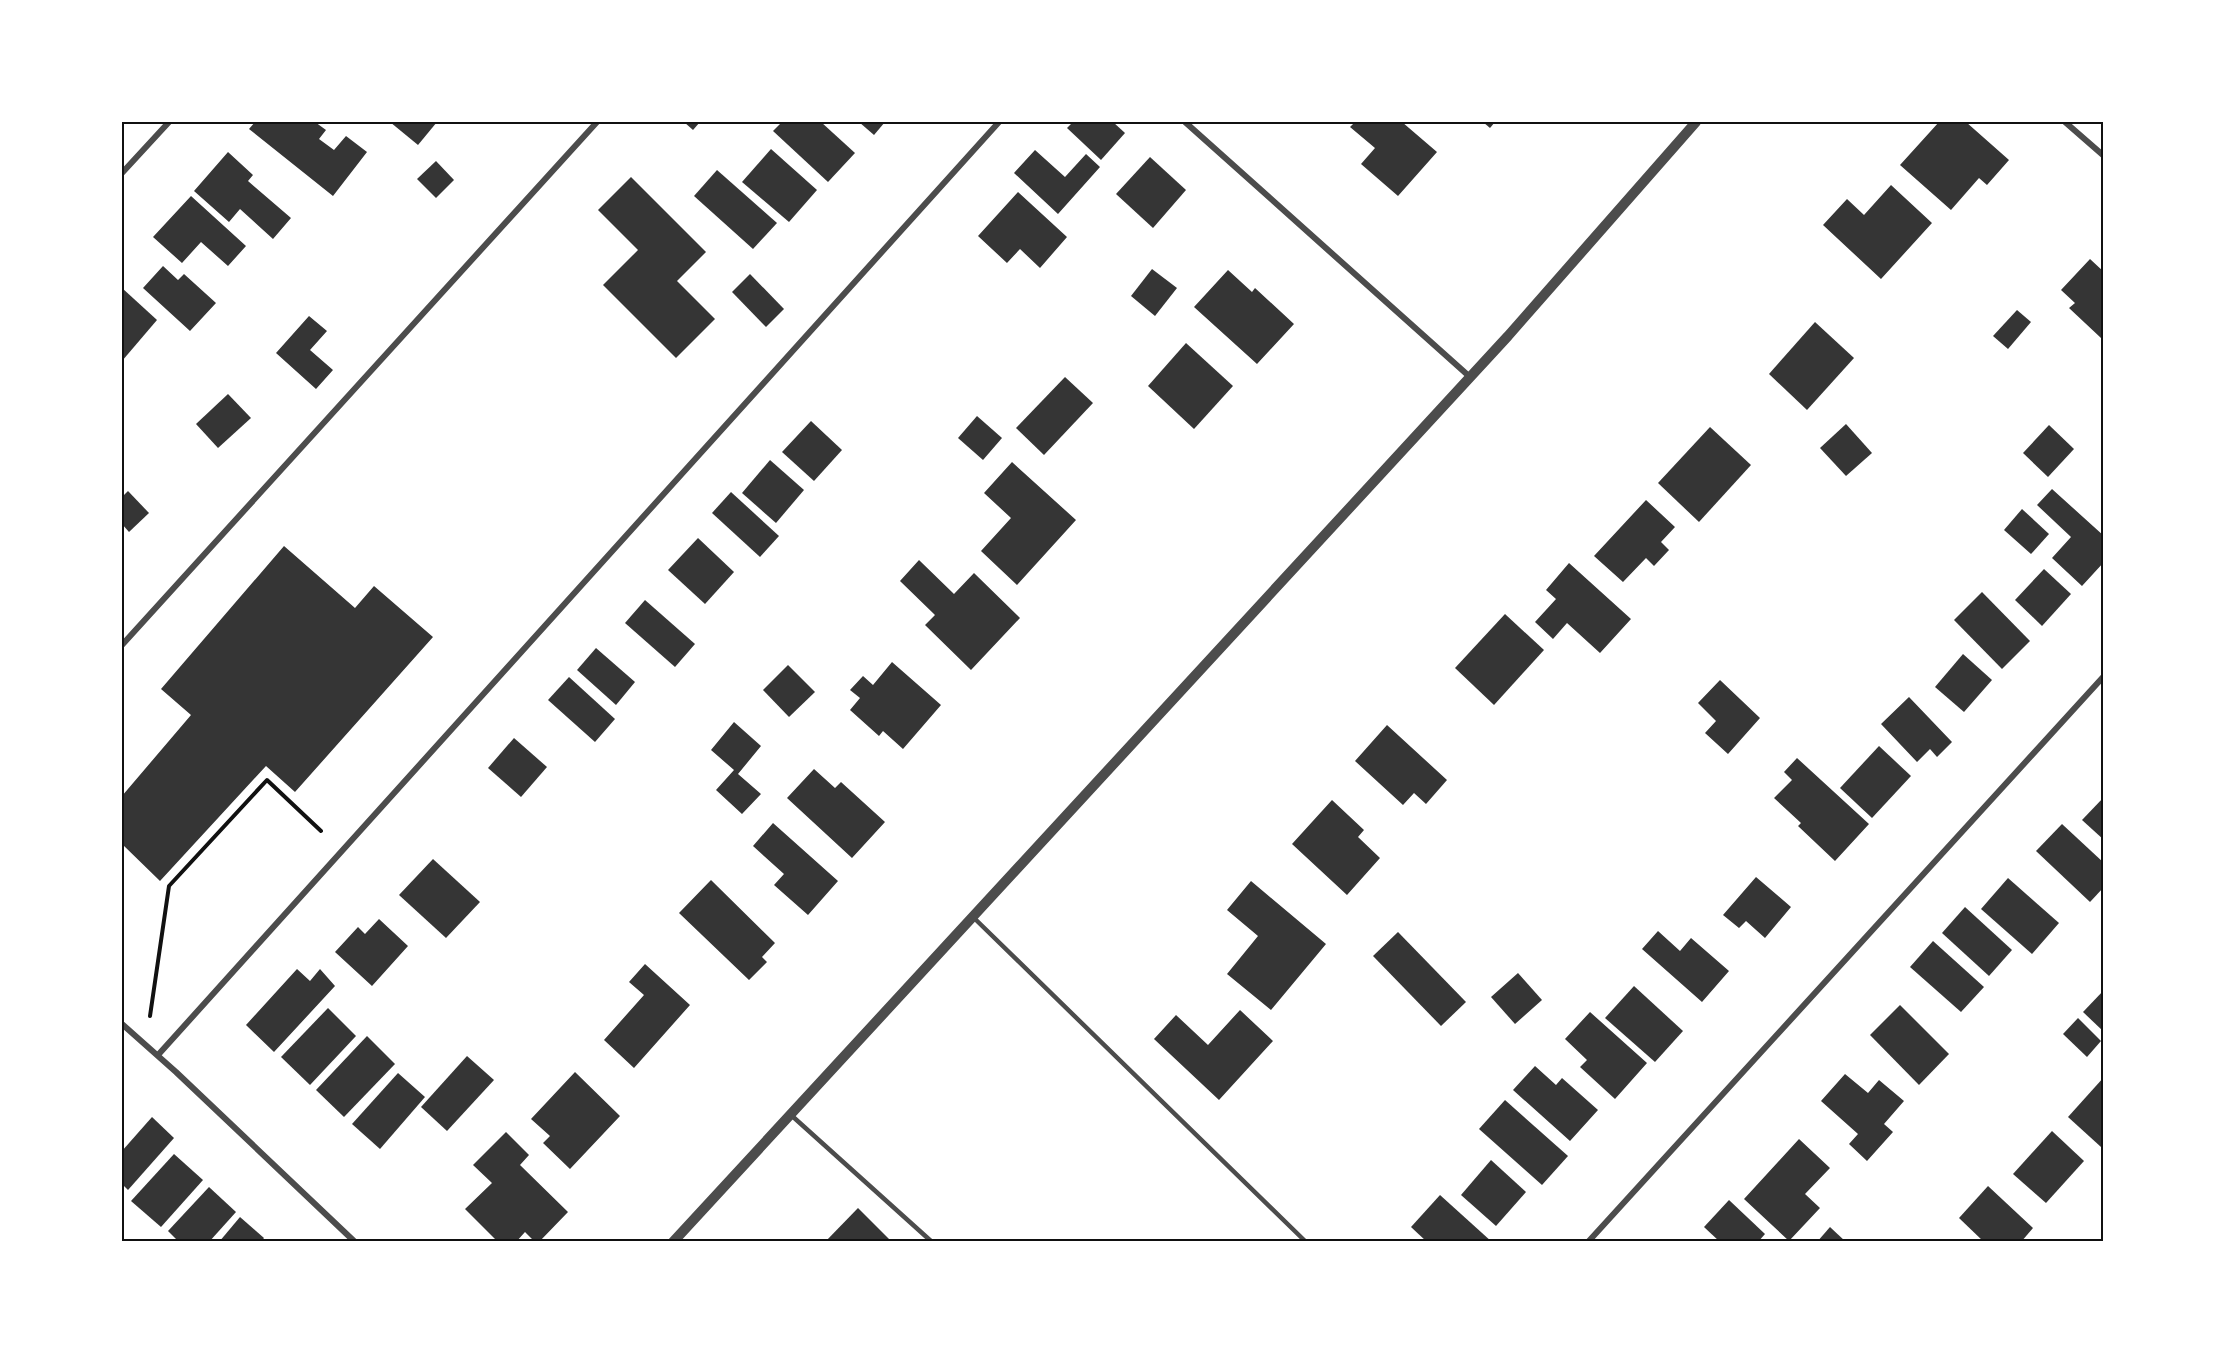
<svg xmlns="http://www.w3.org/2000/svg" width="2225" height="1363" font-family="'Fira Sans',sans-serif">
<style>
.building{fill:#353535}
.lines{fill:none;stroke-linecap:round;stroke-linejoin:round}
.path{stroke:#111;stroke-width:4}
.service{stroke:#4c4c4c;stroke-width:4.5}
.minor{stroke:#4c4c4c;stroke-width:6}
.tertiary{stroke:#4c4c4c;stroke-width:10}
.neatline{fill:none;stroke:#111;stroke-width:2}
</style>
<rect width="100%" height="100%" fill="#fff"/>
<g class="building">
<path d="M255,122H315L326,130L319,139L334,150L346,136L367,152L333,196L249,129Z"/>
<path d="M390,122H437L418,145Z"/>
<path d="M684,122H700L693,130Z"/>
<path d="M782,122H821L855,153L828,182L773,131Z"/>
<path d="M859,122H885L874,135Z"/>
<path d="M1073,122H1113L1125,133L1101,160L1067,128Z"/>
<path d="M1355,122H1402L1437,152L1398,196L1361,164L1375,148L1350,127Z"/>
<path d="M1483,122H1495L1490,128Z"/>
<path d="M1939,122H1966L2009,160L1987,185L1979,178L1951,210L1900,165Z"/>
<path d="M771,149L817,190L789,222L742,182Z"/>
<path d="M1035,150L1065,177L1086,154L1100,167L1058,214L1014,173Z"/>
<path d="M228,152L253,175L248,181L291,218L273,239L240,209L229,222L194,191Z"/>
<path d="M1150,157L1186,190L1153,228L1116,194Z"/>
<path d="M436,161L454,180L436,198L417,179Z"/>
<path d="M717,170L777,223L753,249L694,196Z"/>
<path d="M631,177L706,252L677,281L715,319L676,358L603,285L638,250L598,210Z"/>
<path d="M1891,185L1932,223L1881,279L1823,225L1847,199L1864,215Z"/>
<path d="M1018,192L1067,237L1040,268L1020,249L1007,263L978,236Z"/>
<path d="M191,196L246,246L228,266L201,242L182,263L153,237Z"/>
<path d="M2090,259L2104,272V335L2101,338L2069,308L2075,303L2061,290Z"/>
<path d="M163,266L178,280L184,274L216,303L190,331L143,288Z"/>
<path d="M1152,269L1177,288L1155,316L1131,296Z"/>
<path d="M1228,270L1252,292L1255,288L1294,324L1257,364L1194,307Z"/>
<path d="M750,274L784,309L766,327L732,292Z"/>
<path d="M122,288L157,320L122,361Z"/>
<path d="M2017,310L2031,322L2008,349L1993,336Z"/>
<path d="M309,316L327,331L310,350L333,370L316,389L276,353Z"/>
<path d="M1815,322L1854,358L1807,410L1769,374Z"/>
<path d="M1186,343L1233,386L1194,429L1148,386Z"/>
<path d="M1065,377L1093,403L1044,455L1016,428Z"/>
<path d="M228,394L251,418L218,448L196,424Z"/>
<path d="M977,416L1002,438L983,460L958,438Z"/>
<path d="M811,421L842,450L814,481L782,452Z"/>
<path d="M1846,424L1872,453L1846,476L1820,448Z"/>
<path d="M2049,425L2074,449L2048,477L2023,453Z"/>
<path d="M1710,427L1751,465L1699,522L1658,483Z"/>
<path d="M770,460L804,490L776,523L742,493Z"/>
<path d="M1012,462L1076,520L1017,585L981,551L1011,518L984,493Z"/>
<path d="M2052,489L2104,536V562L2082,586L2052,558L2071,537L2037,505Z"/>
<path d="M128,491L149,513L129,532L122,524V497Z"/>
<path d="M731,492L779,536L760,557L712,513Z"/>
<path d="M1646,500L1675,527L1661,542L1669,550L1654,566L1646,558L1623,582L1594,556Z"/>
<path d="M2022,509L2049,534L2031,554L2004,530Z"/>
<path d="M698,538L734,572L705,604L668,570Z"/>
<path d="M284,546L355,608L374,586L433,637L295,792L266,766L160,881L122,844V796L191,715L161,689Z"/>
<path d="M919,560L954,594L974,573L1020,618L971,670L925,625L935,615L900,581Z"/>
<path d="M1569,563L1631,619L1600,653L1567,623L1553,639L1535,622L1556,599L1546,590Z"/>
<path d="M2044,569L2071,594L2042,626L2015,600Z"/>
<path d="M1982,592L2030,641L2002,669L1954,620Z"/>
<path d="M645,600L695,644L675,667L625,623Z"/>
<path d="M1505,614L1544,650L1494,705L1455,668Z"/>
<path d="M596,648L635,682L616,705L577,670Z"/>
<path d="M1963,654L1992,680L1964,712L1935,687Z"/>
<path d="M892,662L941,705L903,749L883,731L879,736L850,710L860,698L850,690L863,676L873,685Z"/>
<path d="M788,665L815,692L789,717L763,690Z"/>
<path d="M569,677L615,719L595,742L548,700Z"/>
<path d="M1720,680L1760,718L1728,754L1705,733L1716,721L1698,703Z"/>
<path d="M1909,697L1952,742L1937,757L1930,749L1917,762L1881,724Z"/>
<path d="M734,722L761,746L738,774L761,794L742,814L716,790L734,770L711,750Z"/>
<path d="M1387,725L1447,780L1426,804L1414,793L1403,805L1355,761Z"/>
<path d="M514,738L547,767L521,797L488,768Z"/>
<path d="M1879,746L1911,776L1872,818L1840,788Z"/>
<path d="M1797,758L1869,824L1835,861L1798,826L1801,823L1774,798L1792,780L1784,772Z"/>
<path d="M814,769L835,788L841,782L885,822L852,858L787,798Z"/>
<path d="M2104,797V840L2082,820Z"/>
<path d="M1332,800L1364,830L1358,837L1380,858L1347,895L1292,844Z"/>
<path d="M773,823L838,881L808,915L774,885L784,874L753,846Z"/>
<path d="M2062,824L2104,863V887L2090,902L2036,851Z"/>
<path d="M433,859L480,902L446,938L399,895Z"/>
<path d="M1756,877L1791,907L1765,938L1746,921L1739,928L1723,915Z"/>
<path d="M2008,878L2059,923L2032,954L1981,909Z"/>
<path d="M711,880L775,943L762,957L767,962L749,980L679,913Z"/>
<path d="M1251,881L1326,944L1271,1010L1227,974L1258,936L1227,910Z"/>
<path d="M1965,907L2012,950L1989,976L1942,933Z"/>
<path d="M379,919L408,946L372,986L335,952L358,927L365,934Z"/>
<path d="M1658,931L1680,951L1691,938L1729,971L1702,1002L1642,949Z"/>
<path d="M1398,932L1466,1002L1441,1026L1373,956Z"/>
<path d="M1933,941L1984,987L1961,1012L1910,967Z"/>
<path d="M645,964L690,1005L634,1068L604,1040L644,995L629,982Z"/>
<path d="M297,969L310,981L320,969L335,986L274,1052L246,1025Z"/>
<path d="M1518,973L1542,1000L1515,1024L1491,997Z"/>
<path d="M1634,986L1683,1031L1655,1062L1605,1018Z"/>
<path d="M2104,990V1032L2083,1012Z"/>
<path d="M1900,1005L1949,1054L1919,1085L1870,1035Z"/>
<path d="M328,1008L356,1036L310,1085L281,1057Z"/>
<path d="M1240,1010L1273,1041L1219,1100L1154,1039L1176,1015L1208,1045Z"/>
<path d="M1590,1012L1647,1063L1615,1099L1580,1067L1587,1060L1565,1039Z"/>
<path d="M2078,1018L2101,1041L2087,1057L2063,1034Z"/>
<path d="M367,1036L395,1064L344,1117L316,1090Z"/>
<path d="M467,1056L494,1080L447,1131L421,1107Z"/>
<path d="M1535,1066L1556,1085L1562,1078L1598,1110L1570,1141L1513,1090Z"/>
<path d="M575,1072L620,1116L570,1169L543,1143L550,1136L531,1119Z"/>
<path d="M398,1073L425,1097L380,1149L352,1124Z"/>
<path d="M1845,1074L1868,1093L1879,1080L1904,1101L1884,1124L1893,1132L1867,1161L1849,1144L1858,1134L1821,1101Z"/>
<path d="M2104,1077V1144L2101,1147L2068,1117Z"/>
<path d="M1505,1100L1568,1156L1542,1185L1479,1129Z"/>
<path d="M152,1117L174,1138L128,1190L122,1184V1151Z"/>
<path d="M2052,1131L2084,1161L2046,1203L2013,1174Z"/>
<path d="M506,1132L529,1155L520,1165L568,1212L539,1242H535L525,1232L516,1242H498L465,1209L492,1183L473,1165Z"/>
<path d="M1799,1139L1830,1168L1805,1194L1820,1208L1789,1241L1744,1199Z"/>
<path d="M174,1154L203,1180L161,1227L131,1201Z"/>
<path d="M1491,1160L1526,1192L1496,1226L1461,1195Z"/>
<path d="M1988,1186L2033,1228L2021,1242H1984L1959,1218Z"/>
<path d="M209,1187L236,1212L209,1242H179L168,1231Z"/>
<path d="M1440,1195L1492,1242H1427L1411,1227Z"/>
<path d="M1729,1200L1765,1234L1758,1242H1720L1704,1227Z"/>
<path d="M858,1208L892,1242H825Z"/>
<path d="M240,1217L264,1238L261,1242H219Z"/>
<path d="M1830,1227L1846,1242H1817Z"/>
</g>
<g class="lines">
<path class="path" d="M150,1016L169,886L267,780L321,831"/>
<g class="service">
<path d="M973,917L1306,1242"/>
<path d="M791,1115L932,1242"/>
</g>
<g class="minor">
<path d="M1185,122L1470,377"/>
<path d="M2065,122L2104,156"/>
<path d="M122,173L169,122"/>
<path d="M122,645L597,122"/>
<path d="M122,1024L176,1072L355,1242"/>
<path d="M158,1055L999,122"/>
<path d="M1588,1242L2104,676"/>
</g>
<path class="tertiary" d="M673,1242L1508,336L1696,122"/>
</g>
<rect width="2225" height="1363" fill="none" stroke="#ffffff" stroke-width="246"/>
<rect x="123" y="123" width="1979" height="1117" class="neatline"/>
</svg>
